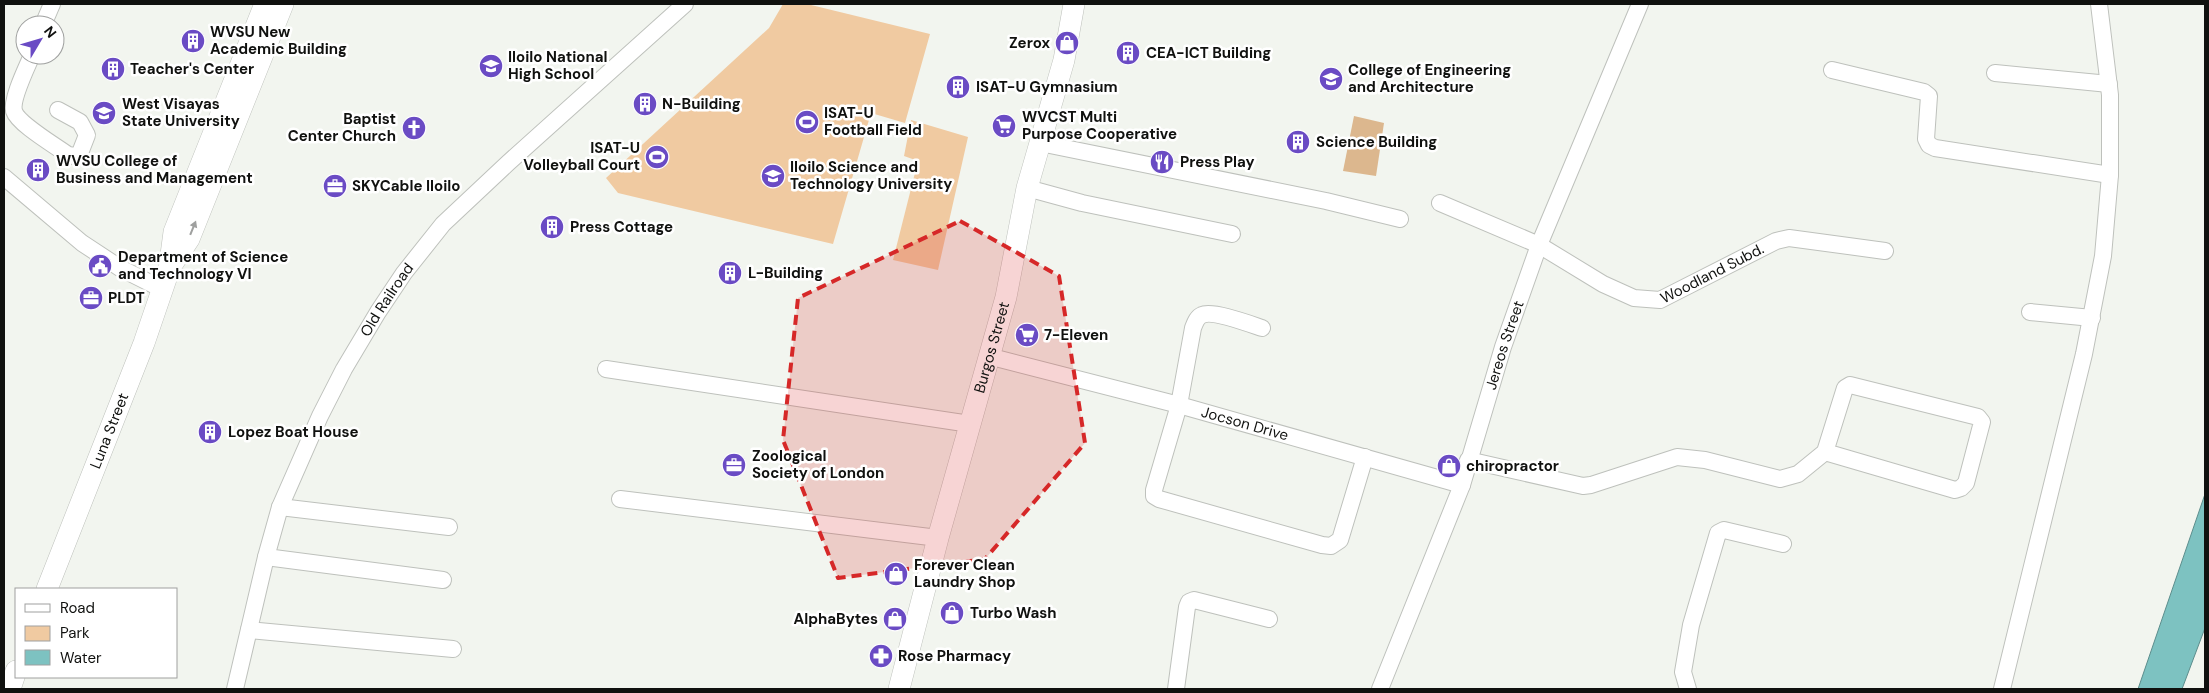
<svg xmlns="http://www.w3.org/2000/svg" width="2209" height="693" font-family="'DM Sans',sans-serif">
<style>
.green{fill:#f0caa1}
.forest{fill:#dcb78e}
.water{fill:#7dc2c1;stroke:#5c8d8c}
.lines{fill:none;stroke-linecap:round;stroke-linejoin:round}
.minor-casing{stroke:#bec1bc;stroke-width:18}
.major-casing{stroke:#bec1bc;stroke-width:22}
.minor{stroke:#fff;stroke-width:16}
.major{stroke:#fff;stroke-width:21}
.oneway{fill:#9fa09f}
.marked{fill:#d62828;fill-opacity:0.2;stroke:#d62828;stroke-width:4;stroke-dasharray:10 6;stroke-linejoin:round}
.labels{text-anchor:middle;stroke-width:5;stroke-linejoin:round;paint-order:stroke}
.poi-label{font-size:15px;font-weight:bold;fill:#10110f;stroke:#fff;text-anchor:start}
.street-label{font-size:15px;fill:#10110f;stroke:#fff}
</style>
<rect width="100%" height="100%" fill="#f2f5ef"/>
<g class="green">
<path d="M783,4H807L930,34L905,123L871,113L833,244L618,193L606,178L769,28Z"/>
<path d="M911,120L968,137L938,270L893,260L918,161L904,156Z"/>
</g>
<path class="forest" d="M1354,116L1384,123L1376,176L1343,171Z"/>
<path class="water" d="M2205,494V628L2182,689H2138Z"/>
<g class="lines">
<g class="minor-casing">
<g id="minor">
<path d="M43,25L52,4"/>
<path d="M32,55C27,67 11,99 14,111C18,124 56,146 68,155L75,156L80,153L87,135L80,122L58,110"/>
<path d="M1832,70L1924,92L1929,96L1926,139L1929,145L1935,148L2110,175"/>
<path d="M1995,73L2109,84"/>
<path d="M1040,143L1326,201L1400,219"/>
<path d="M4,177L82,243L120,268L162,289"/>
<path d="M1027,188L1082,203L1232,234"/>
<path id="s1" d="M1440,203L1539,245L1603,284L1634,298L1660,300L1776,241L1789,238L1885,251"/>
<path d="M2030,312L2092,318"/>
<path id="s2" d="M1262,328C1250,324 1212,310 1202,315C1197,317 1195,323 1193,328L1179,405L1462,485"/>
<path d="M988,356L1179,405L1154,490V496L1159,499L1322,545L1331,546L1340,540L1365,457"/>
<path d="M606,369L970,424"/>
<path d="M1468,460L1583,486L1591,485L1677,457L1705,460L1780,479L1798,474L1825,452L1845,388L1850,385L1978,417L1982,422L1966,483L1961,488L1955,490L1825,452"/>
<path d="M620,499L938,538"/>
<path d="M280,507L449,527"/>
<path d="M266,557L443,580"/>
<path d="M249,630L453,649"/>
<path id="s3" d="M235,689L266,557L280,507L320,416L344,369L378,312L404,273L443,224L508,163L685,4"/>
<path d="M1176,689L1187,607L1189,602L1194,600L1269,619"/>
<path id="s4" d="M1380,689L1462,485L1503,347L1539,245L1640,4"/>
<path d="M1688,689L1683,672L1691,625L1718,533L1724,530L1783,544"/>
<path d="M2002,689L2084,354L2103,256L2110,175V95L2099,4"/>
</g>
</g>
<g class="major-casing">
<g id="major">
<path d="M173,263L189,239L283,4"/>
<path id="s5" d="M47,589L144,343L169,270L174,232L265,4"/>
<path d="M10,689L16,671"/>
<path id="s6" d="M899,689L938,538L1006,297L1027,188L1064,60L1074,4"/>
</g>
</g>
<use href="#minor" class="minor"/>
<use href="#major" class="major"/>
</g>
<defs><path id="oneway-solid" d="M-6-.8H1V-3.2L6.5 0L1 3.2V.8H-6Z" transform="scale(1.25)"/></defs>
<use class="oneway" href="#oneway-solid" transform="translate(193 228) rotate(-68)"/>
<path class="marked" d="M960,221L1059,276L1085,443L985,559L838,578L783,440L798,298Z"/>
<defs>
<g id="building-disc" transform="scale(1.25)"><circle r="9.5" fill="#6a4bc4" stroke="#fff"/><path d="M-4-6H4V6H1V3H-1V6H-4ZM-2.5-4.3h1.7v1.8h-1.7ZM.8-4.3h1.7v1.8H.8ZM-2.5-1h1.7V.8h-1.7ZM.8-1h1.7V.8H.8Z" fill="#fff"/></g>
<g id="shop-disc" transform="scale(1.25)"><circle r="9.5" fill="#6a4bc4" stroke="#fff"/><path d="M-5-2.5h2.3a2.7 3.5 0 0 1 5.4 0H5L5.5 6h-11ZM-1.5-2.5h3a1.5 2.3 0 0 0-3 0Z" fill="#fff"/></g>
<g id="school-disc" transform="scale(1.25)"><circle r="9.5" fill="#6a4bc4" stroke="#fff"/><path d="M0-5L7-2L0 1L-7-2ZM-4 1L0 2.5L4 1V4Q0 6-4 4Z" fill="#fff"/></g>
<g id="university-disc" transform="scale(1.25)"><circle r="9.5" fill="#6a4bc4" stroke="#fff"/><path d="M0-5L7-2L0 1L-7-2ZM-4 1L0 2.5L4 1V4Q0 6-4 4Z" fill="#fff"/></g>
<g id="stadium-disc" transform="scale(1.25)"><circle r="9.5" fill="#6a4bc4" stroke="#fff"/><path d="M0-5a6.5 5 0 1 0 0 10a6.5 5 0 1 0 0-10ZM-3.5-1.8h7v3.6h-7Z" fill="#fff"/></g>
<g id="supermarket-disc" transform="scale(1.25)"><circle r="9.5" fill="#6a4bc4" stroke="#fff"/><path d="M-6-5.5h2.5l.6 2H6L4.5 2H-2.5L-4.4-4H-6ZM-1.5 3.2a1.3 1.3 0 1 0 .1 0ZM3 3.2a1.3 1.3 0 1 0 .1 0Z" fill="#fff"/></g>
<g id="church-disc" transform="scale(1.25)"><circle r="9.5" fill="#6a4bc4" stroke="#fff"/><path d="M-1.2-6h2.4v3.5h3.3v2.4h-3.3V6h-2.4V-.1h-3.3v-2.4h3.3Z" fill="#fff"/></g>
<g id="restaurant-disc" transform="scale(1.25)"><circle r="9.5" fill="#6a4bc4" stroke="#fff"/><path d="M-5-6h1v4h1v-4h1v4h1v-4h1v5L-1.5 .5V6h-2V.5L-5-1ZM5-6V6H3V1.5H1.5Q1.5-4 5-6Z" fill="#fff"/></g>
<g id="office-disc" transform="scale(1.25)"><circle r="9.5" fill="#6a4bc4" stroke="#fff"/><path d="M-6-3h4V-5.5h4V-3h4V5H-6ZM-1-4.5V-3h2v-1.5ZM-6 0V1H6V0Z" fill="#fff"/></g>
<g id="civic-disc" transform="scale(1.25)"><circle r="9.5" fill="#6a4bc4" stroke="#fff"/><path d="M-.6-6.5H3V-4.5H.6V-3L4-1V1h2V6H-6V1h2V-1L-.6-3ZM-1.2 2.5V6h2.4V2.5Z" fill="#fff"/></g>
<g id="pharmacy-disc" transform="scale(1.25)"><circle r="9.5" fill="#6a4bc4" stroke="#fff"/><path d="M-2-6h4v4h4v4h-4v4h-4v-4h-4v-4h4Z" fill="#fff"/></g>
</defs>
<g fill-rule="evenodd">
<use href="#building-disc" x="193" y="41"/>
<use href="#shop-disc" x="1067" y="43"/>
<use href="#building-disc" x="1128" y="53"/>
<use href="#school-disc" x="491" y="66"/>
<use href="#building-disc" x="113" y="69"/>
<use href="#university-disc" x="1331" y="79"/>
<use href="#building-disc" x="958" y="87"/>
<use href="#building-disc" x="645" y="104"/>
<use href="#university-disc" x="104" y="113"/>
<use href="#stadium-disc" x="807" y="122"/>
<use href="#supermarket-disc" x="1004" y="126"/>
<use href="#church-disc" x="414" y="128"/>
<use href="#building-disc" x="1298" y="142"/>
<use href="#stadium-disc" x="657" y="157"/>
<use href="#restaurant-disc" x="1162" y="162"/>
<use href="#building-disc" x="38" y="170"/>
<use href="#university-disc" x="773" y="176"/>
<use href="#office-disc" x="335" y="186"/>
<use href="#building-disc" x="552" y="227"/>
<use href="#civic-disc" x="100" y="266"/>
<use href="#building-disc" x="730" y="273"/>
<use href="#office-disc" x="91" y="298"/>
<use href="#supermarket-disc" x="1027" y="335"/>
<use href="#building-disc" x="210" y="432"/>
<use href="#office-disc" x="734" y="465"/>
<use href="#shop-disc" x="1449" y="466"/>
<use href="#shop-disc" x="896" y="574"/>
<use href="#shop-disc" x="952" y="613"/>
<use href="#shop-disc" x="895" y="619"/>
<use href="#pharmacy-disc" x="881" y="656"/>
</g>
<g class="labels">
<g class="poi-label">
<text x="210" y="37">WVSU New<tspan x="210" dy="17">Academic Building</tspan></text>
<text x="1050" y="48" text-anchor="end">Zerox</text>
<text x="1146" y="58">CEA-ICT Building</text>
<text x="508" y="62">Iloilo National<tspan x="508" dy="17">High School</tspan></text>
<text x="130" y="74">Teacher's Center</text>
<text x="1348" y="75">College of Engineering<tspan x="1348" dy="17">and Architecture</tspan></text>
<text x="976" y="92">ISAT-U Gymnasium</text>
<text x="122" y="109">West Visayas<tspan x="122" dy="17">State University</tspan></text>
<text x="662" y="109">N-Building</text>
<text x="824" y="118">ISAT-U<tspan x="824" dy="17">Football Field</tspan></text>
<text x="1022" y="122">WVCST Multi<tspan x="1022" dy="17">Purpose Cooperative</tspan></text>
<text x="396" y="124" text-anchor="end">Baptist<tspan x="396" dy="17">Center Church</tspan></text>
<text x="1316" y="147">Science Building</text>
<text x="640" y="153" text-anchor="end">ISAT-U<tspan x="640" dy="17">Volleyball Court</tspan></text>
<text x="56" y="166">WVSU College of<tspan x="56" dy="17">Business and Management</tspan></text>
<text x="1180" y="167">Press Play</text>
<text x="790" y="172">Iloilo Science and<tspan x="790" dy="17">Technology University</tspan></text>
<text x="352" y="191">SKYCable Iloilo</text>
<text x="570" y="232">Press Cottage</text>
<text x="118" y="262">Department of Science<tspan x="118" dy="17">and Technology VI</tspan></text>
<text x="748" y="278">L-Building</text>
<text x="108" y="303">PLDT</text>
<text x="1044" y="340">7-Eleven</text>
<text x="228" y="437">Lopez Boat House</text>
<text x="752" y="461">Zoological<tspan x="752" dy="17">Society of London</tspan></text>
<text x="1466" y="471">chiropractor</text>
<text x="914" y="570">Forever Clean<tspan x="914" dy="17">Laundry Shop</tspan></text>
<text x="970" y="618">Turbo Wash</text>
<text x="878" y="624" text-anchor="end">AlphaBytes</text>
<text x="898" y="661">Rose Pharmacy</text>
</g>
<g class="street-label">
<text dy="5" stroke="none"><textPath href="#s1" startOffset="301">Woodland Subd.</textPath></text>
<text dy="5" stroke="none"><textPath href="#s3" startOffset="421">Old Railroad</textPath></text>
<text dy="5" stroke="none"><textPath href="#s4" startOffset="366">Jereos Street</textPath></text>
<text dy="5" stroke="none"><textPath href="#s6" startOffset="354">Burgos Street</textPath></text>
<text dy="5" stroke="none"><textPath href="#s2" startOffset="225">Jocson Drive</textPath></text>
<text dy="5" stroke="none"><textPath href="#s5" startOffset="170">Luna Street</textPath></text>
</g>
</g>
<rect width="2209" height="693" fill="none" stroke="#10110f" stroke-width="10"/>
<rect x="15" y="588" width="162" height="90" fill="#ffffff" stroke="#9fa09f"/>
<rect x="25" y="604" width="25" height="8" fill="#ffffff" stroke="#9fa09f"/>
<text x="60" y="613" font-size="15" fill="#10110f">Road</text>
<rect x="25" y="626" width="25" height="15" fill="#f0caa1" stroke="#9fa09f"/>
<text x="60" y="638" font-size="15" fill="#10110f">Park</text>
<rect x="25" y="650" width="25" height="15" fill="#7dc2c1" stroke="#9fa09f"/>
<text x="60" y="663" font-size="15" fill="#10110f">Water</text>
<g transform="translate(40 40) rotate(52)"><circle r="24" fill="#ffffff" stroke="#9fa09f"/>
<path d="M0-4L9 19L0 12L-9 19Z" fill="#6a4bc4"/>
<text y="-8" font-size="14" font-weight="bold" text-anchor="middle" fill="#10110f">N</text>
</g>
</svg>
